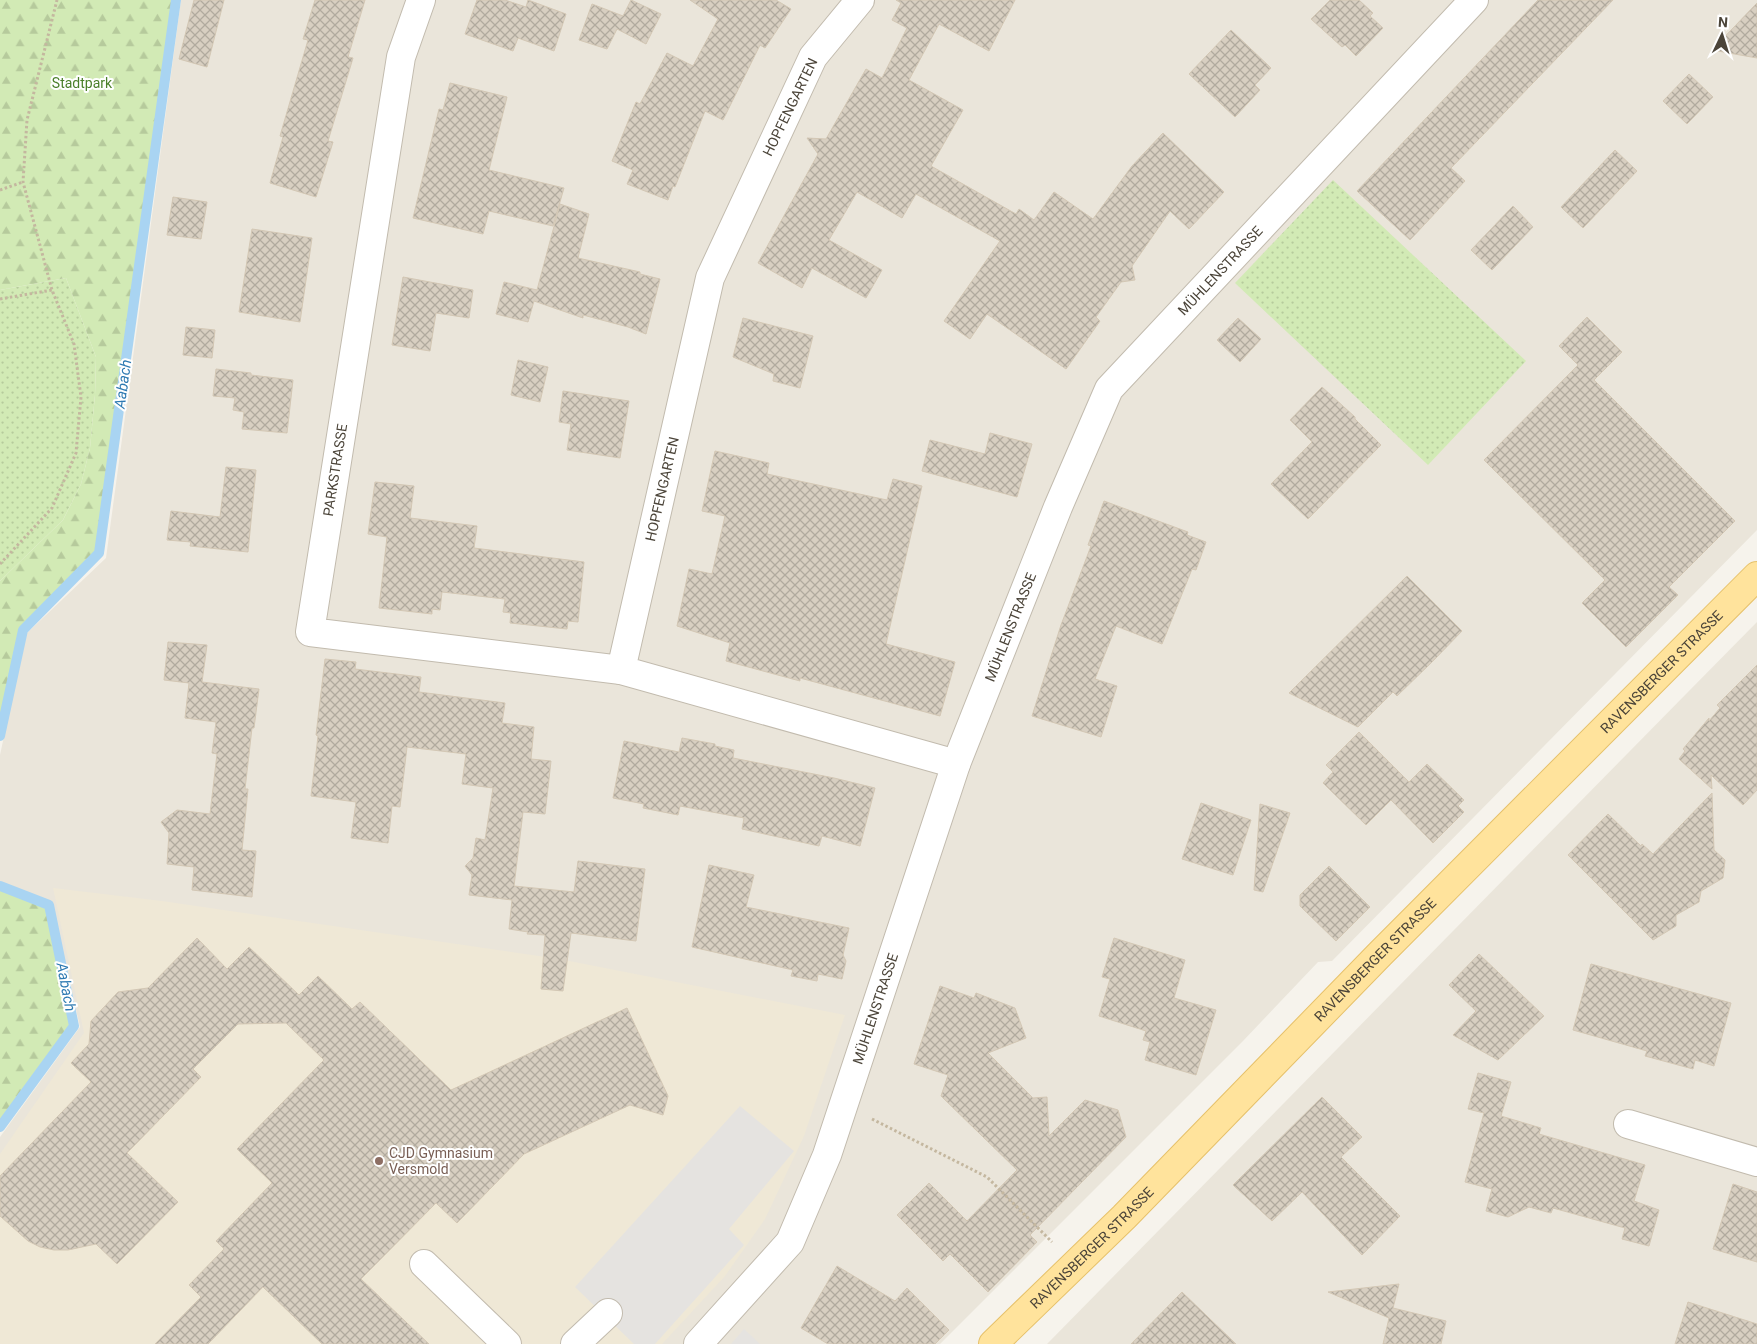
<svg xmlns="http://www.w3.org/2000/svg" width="1757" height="1344" font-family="Roboto,sans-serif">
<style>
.residential{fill:#eae5da}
.education{fill:#efe8d6}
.grass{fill:url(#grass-dots)}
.forest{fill:url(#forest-firs)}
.parking{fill:#e5e3e0}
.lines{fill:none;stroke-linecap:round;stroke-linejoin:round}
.stream{stroke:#a9d4f2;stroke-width:10}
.building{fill:url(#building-cross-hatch);stroke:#d3c7b4}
.street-casing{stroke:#c2bbae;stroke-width:30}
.primary-casing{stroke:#e6c16a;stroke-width:30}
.path{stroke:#c4b79f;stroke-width:3;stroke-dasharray:2.5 2.5;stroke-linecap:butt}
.street{stroke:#fff;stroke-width:28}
.primary{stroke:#ffe39c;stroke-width:28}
.education-dot{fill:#8d6e63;stroke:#fff;stroke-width:2}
.labels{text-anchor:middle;stroke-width:4;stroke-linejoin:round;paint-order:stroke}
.park-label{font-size:14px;fill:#4a7f2a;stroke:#fff}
.street-label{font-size:14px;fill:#4b4439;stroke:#fff}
.education-label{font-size:14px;fill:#785e54;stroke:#fff;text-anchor:start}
.water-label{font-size:15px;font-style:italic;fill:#2e7ab2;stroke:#fff}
</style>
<defs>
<pattern id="grass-dots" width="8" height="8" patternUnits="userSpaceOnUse" patternTransform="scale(1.25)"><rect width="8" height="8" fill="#d2eab5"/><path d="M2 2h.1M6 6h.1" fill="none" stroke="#b6ca9c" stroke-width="1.8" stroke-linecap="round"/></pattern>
<pattern id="forest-firs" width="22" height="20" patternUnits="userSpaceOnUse" patternTransform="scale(1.25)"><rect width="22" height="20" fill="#d2eab5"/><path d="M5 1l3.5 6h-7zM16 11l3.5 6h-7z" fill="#b6ca9c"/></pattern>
<pattern id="building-cross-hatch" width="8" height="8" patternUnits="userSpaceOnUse" patternTransform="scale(1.25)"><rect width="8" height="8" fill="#d8cfc1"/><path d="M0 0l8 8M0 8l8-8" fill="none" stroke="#b1aa9e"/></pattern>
</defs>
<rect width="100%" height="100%" fill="#f6f3ec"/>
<g class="residential">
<path d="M181,0H1757V530L1332,961L1318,962L1243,1041L940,1344H0V1137L80,1027L51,901L0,882V755L26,634L106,558Z"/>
<path d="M1757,622V1344H1047L1686,694Z"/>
</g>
<path class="education" d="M53,888L162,901L559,959L845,1015L804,1136L765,1219L725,1276L662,1344H0V1154L84,1033Z"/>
<g class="grass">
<path d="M1333,180L1526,361L1428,465L1235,283Z"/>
<path d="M66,278L96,357L95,395L90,448L81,484L63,520L0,581V290Z"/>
</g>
<g class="forest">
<path d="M0,0H176L99,553L23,630L0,736V581L63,520L81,484L90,448L95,395L96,357L66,278L0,290Z"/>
<path d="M0,886L49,905L74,1026L0,1127Z"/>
</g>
<g class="parking">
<path d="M740,1106L794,1151L729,1229L744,1245L655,1344H634L575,1287Z"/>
<path d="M744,1329L760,1344H731Z"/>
</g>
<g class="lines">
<g class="stream">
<path d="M0,736L23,630L99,553L176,0"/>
<path d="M0,886L49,905L74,1026L0,1127"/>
</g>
</g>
<g class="building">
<path d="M194,0H224L207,67L179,59Z"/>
<path d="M315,0H365L348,57L353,58L328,141L333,142L316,197L270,183L283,137L280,136L308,40L303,39Z"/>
<path d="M477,0H505L526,7L528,0L566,14L554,51L518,38L513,51L465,34Z"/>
<path d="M631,0L661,14L646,44L617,29L607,49L579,40L592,4L623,16Z"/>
<path d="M690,0H776L791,9L765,48L760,45L723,120L705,111L675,187L673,186L668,200L627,184L633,170L612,161L636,102L640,104L667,53L693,66L718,19Z"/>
<path d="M896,0H1015L989,51L939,24L909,80L963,110L931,166L1016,214L1019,209L1034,220L1054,192L1093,219L1132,166L1163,133L1224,192L1189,229L1170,211L1132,266L1135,280L1121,282L1096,317L1100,321L1066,369L987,314L970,339L944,321L1000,241L916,194L902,218L857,192L829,240L882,270L866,298L812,268L802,288L758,263L818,154L807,138L826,139L866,69L882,78L907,28L892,20L901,3Z"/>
<path d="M1330,0H1359L1373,13L1370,16L1383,28L1356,56L1345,45L1342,47L1311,19Z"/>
<path d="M1538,0H1613L1451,168L1465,181L1410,240L1357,191Z"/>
<path d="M1757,3V58L1712,50Z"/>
<path d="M1231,30L1271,68L1255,85L1260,90L1235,117L1189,74Z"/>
<path d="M1689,74L1713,97L1687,124L1663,101Z"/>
<path d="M450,83L507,97L489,170L564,188L553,226L489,211L483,234L413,218L439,109L443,110Z"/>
<path d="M1615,150L1637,171L1583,228L1561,207Z"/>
<path d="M173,197L207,202L201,239L167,235Z"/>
<path d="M560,204L589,214L578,258L640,272V274L660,279L646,334L628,327L583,315V318L534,301L528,322L496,314L504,282L537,290Z"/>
<path d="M1513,206L1533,227L1492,270L1471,250Z"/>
<path d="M252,229L312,238L300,322L239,312Z"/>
<path d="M403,277L473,290L469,318L436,313L430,351L392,345Z"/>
<path d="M1587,317L1622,352L1594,380L1735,521L1669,587L1678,595L1626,647L1582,603L1605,580L1484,460L1578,365L1559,346Z"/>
<path d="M743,318L813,336L800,388L773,381L774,374L733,357Z"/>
<path d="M1238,318L1261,339L1240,362L1217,340Z"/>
<path d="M186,327L215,330L212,358L183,355Z"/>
<path d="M518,360L548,367L540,402L511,395Z"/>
<path d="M216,369L251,373V375L293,380L287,433L242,429L244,412L233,410L235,398L213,396Z"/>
<path d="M1322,387L1355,417V419L1381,445L1308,519L1271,484L1312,442L1290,420Z"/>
<path d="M563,391L629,401L620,458L567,450L571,424L559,422Z"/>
<path d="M990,433L1032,444L1017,497L922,471L930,440L985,454Z"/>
<path d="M715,451L769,463L767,474L887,500L893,479L922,486L886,644L955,662L940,716L800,678V681L726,661L730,643L677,626L689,569L712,574L725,516L702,511Z"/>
<path d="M226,467L256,470L248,552L190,546L191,542L167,540L171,511L220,517Z"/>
<path d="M375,482L414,486L410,518L477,526L474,548L584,562L578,622L568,621L567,629L510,623L511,613L503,612L505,599L442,592L440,610L432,609V614L379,608L387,537L368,534Z"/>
<path d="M1104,501L1188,532L1187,535L1206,542L1196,570L1192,569L1162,644L1116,626L1095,679L1117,686L1101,737L1032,716L1061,625L1091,546L1088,545Z"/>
<path d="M1407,576L1462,631L1432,662L1397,696L1393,692L1358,727L1289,693Z"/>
<path d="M168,642L207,645L202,682L259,689L254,728H252L245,789H248L242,850L256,851L252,897L192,890L194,867L167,864L169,833L161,822L177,810L210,814L217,754L212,753L216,722L185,718L189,683L164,680Z"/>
<path d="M325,659L356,662L355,669L421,677L419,692L505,703L502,723L534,727L531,759L551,761L548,788L545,814L523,812L514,886L574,892L578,861L645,869L636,941L571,933L563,991L541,989L545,935L527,934L528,932L509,929L512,900L469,895L472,875L465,866L473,858L476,838L485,840L493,788L462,784L466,754L407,747L400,807L392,806L388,843L351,838L356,802L311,796L318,736L316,735Z"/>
<path d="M1757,665V790L1743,805L1711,775L1712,789L1679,759L1685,751L1683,749L1709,718V721L1720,708L1717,705Z"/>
<path d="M1359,732L1409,782L1427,764L1464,800L1458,806L1464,812L1433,843L1391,800L1366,825L1323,783L1333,772L1326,765Z"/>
<path d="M682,738L715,744V746L734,750L733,758L834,778L875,788L860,846L822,836L819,846L742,829L744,818L680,806L678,815L643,808L644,804L613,798L624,741L679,752Z"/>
<path d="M1712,793L1714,850L1725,860L1723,878L1701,891L1699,902L1676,915V926L1653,940L1568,855L1608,814L1641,846L1642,844L1653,854Z"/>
<path d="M1201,803L1251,820L1233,875L1182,859Z"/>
<path d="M1260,804L1290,813L1263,892L1254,890Z"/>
<path d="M709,865L754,875L746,907L849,928L843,955L846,961L842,979L818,974L817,981L791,976L793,970L692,947Z"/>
<path d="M1329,866L1370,907L1336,941L1300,906V895Z"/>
<path d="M197,938L227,969L249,947L299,995L318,976L352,1009L360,1002L451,1090L627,1008L668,1096L663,1115L630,1105L524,1154L457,1223L436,1203L361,1279L429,1344H322L263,1287L208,1344H155L201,1297L189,1285L224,1249L216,1241L272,1183L237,1149L324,1060L286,1023L238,1024L193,1069L201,1077L127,1153L178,1202L117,1264L96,1244L68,1250H54L40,1247L28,1241L0,1216V1176L91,1082L71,1063L89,1044L91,1021L118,992L148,988Z"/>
<path d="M1114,938L1185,960L1174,998L1216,1010L1196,1075L1145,1060L1150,1042L1143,1040L1146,1031L1099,1016L1110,979L1102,977Z"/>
<path d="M1479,954L1544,1016L1498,1060L1453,1035L1476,1011L1449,985Z"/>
<path d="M1591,964L1731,1003L1714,1066L1695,1060L1693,1069L1645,1056L1647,1051L1573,1030Z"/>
<path d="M940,986L974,998L976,993L1015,1008L1026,1038L988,1053L1033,1098L1047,1097L1049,1136L1085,1100L1118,1110L1126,1137L1030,1235L1037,1242L988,1292L950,1254L943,1261L897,1215L929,1183L967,1221L1017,1170L941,1096L948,1075L914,1064Z"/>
<path d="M1478,1073L1511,1082L1501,1116L1541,1128L1539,1134L1645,1165L1634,1201L1659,1210L1649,1246L1622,1239L1625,1228L1553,1208L1551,1213L1529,1207L1508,1217L1486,1211L1492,1189L1465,1182L1484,1113L1468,1109Z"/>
<path d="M1322,1097L1362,1137L1341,1157L1400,1216L1362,1255L1302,1192L1272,1221L1233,1185Z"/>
<path d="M1733,1184L1757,1192V1262L1713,1249Z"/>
<path d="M837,1266L895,1301L907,1288L949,1330L935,1344H828L801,1328Z"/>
<path d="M1399,1284L1393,1308L1446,1321L1441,1344H1383L1389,1318L1328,1292Z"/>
<path d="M1182,1292L1236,1344H1131Z"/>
<path d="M1688,1302L1757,1324V1344H1675Z"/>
</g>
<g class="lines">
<g class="street-casing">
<g id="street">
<path d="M421,0L401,57L310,632L621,670"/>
<path d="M860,0L813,57L710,278L621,670L956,764"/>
<path d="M1628,1124L1757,1162"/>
<path d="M424,1264L507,1344"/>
<path d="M575,1344L608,1313"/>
<path id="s1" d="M698,1344L790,1242L827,1155L956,764L1058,507L1109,389L1474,0"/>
</g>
</g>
<g class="primary-casing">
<g id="primary">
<path id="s2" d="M993,1344L1124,1217L1380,954L1757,576"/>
</g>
</g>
<g class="path">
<path d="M0,190L23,182"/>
<path d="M0,299L52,290"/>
<path d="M0,564L52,508L76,453L81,397L74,344L52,290L23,182L27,120L57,0"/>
<path d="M872,1119L987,1177L1052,1242"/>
</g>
<use href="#street" class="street"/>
<use href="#primary" class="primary"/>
</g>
<circle class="education-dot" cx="379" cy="1161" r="5"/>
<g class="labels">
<g class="park-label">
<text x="82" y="88">Stadtpark</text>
</g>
<g class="street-label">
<text transform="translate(790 107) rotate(-64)" y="5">HOPFENGARTEN</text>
<text dy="5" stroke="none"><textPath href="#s1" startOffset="1211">MÜHLENSTRASSE</textPath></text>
<text transform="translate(335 470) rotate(-81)" y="5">PARKSTRASSE</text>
<text transform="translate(662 489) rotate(-77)" y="5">HOPFENGARTEN</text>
<text dy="5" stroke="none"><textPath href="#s1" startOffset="791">MÜHLENSTRASSE</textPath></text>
<text dy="5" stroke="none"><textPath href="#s2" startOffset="948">RAVENSBERGER STRASSE</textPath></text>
<text dy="5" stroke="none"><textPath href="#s2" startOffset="542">RAVENSBERGER STRASSE</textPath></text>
<text dy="5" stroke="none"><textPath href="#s1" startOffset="386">MÜHLENSTRASSE</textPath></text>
<text dy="5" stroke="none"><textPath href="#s2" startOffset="138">RAVENSBERGER STRASSE</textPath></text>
</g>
<g class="education-label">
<text x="389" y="1158">CJD Gymnasium<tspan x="389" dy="16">Versmold</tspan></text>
</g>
<g class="water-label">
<text transform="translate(123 384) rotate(-82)" y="5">Aabach</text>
<text transform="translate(66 987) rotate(79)" y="5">Aabach</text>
</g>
</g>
<g transform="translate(1722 35) rotate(4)" stroke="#ffffff" stroke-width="4" paint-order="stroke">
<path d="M0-4L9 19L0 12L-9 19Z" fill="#4b4439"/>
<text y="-8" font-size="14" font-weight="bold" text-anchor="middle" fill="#4b4439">N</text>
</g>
</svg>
